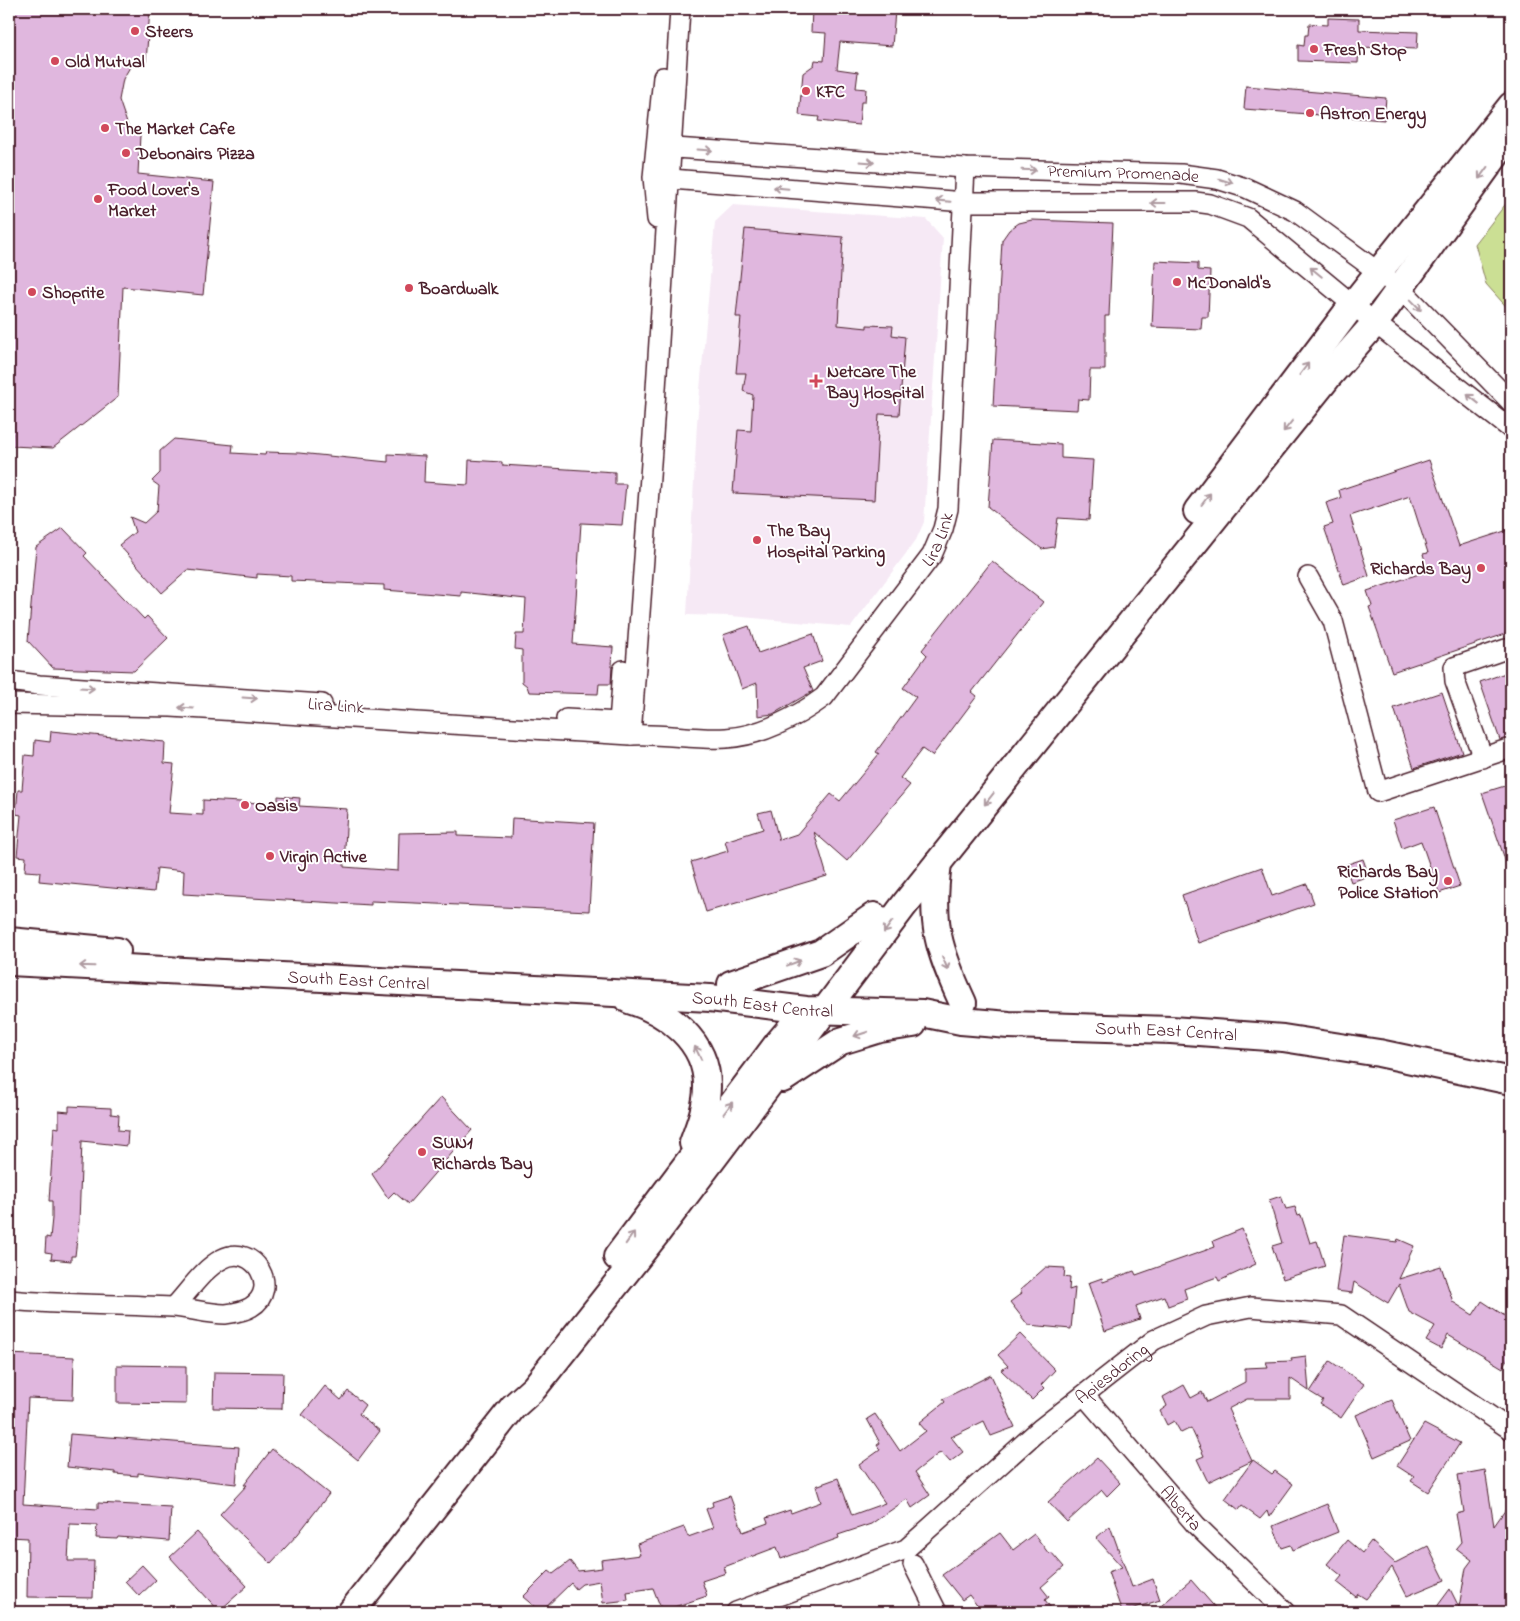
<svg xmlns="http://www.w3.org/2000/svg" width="1520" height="1621" font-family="'Indie Flower',sans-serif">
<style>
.built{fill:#f6e9f5}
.green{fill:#cbdf94;stroke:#8a7f60}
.building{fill:#e0b7de;stroke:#4a1f2b}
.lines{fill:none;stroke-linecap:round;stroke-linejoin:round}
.street-casing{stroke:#4a1f2b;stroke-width:22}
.secondary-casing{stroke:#4a1f2b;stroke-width:30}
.street{stroke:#fff;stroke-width:19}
.secondary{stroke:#fff;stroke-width:26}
.oneway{stroke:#ae9aa0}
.poi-dot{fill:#d1495b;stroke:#fff;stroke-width:2}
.labels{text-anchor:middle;stroke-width:4;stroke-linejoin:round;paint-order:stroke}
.poi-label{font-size:18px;font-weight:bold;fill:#4a1f2b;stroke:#fff;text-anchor:start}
.street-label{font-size:18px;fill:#4a1f2b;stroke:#fff}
</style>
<rect width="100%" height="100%" fill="#fff"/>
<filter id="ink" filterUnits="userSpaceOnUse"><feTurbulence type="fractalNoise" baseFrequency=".02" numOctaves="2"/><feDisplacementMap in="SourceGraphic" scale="10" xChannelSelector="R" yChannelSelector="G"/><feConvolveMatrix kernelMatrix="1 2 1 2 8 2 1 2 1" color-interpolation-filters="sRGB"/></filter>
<g filter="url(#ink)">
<path class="built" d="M733,205L926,219L943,238L924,522L916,540L851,627L731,616L687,615L697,423L715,222Z"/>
<path class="green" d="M1511,197V312L1486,284L1475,244Z"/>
<g class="building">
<path d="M9,9H150L146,62L130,67L123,79L119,100L129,129L140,135L138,174L214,182L203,295L123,287L118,397L53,448L11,446L14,413L9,414Z"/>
<path d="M812,9H886V11H895L892,46L840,42L837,69L858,72L856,88L866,89L865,102H861L859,125L818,121L819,117L799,115L803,73L814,65L815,60L824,61L826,33L811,32Z"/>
<path d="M1328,18L1359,19V30L1418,32L1417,49L1359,47L1358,63L1298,61V45L1304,46L1305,35H1308L1309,24L1328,25Z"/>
<path d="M1246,86L1386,98L1384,120L1244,109Z"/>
<path d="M1032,220L1113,223L1109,316H1105V370H1090L1089,400L1078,399L1077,410L993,406L1002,240L1009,230L1019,223Z"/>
<path d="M745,229L843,237L838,325L867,328V325L893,326L892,335L905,337L899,415L879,414L874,500L733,493L738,430L751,431L753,395L743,391L746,373H736L741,317H736Z"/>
<path d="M1155,261L1198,263V270L1210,271L1208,317H1202L1201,329L1152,327Z"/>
<path d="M174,439L233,445L232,453L265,455L266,452L299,453L388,462V454L425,456L424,482L468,485L469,460L502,462V465L615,472V484H626L622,525L581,523L573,644L613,647L611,684H599L598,694L529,692L527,686L522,682V650L515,649L516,634H524L526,599L461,592V596L384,590V585L291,581V576L257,574V578L188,570L162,593L119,545L135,532L130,517L144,523L157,511L159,486L152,481L160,473V451Z"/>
<path d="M993,440L1061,444V458L1093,460L1089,520L1058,518L1054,547L1042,549L988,507Z"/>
<path d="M1429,460L1459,546L1511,529V632L1392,672L1369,607L1372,606L1367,591L1428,571L1423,554L1428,553L1410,496L1350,516L1369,576L1344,585L1324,527L1333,524L1326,503L1341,498L1339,490Z"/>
<path d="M63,528L87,553L84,556L144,619L147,616L168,638L134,671L53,668L28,641L36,547Z"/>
<path d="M992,561L1043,602L972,692L977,696L932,756L922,749L900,778L910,785L847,861L814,832L827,876L706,912L691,862L728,851L725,841L763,829L758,813L771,810L779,840L797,834L831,794L840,801L879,754L876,752L916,697L903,688L927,655L922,650Z"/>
<path d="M749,626L758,653L813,634L822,661L803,668L813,691L773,714L758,716L757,683L742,689L723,635Z"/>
<path d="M1511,671V737L1500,740L1480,682Z"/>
<path d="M1442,692L1462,752L1414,768L1394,708Z"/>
<path d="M51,731L165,742L164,763L174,764L169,813L203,815V800L278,804V796L300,798L299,806L347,809L344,867L398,871L399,833L458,832V836L511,838L512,818L594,823L589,911L371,901V905L183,894L184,871L157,868L154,892L39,881L40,872L25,871L26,857L17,856L21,815L16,814L18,790H22L25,755L34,756L35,740L50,742Z"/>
<path d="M1511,784V870L1509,871L1482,793Z"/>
<path d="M1434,807L1460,886L1439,893L1421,841L1402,848L1393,820Z"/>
<path d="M1363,859L1369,876L1351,882L1345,865Z"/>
<path d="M1262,867L1272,896L1307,884L1314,903L1198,943L1182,895Z"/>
<path d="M441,1097L472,1130L408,1204L394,1192L388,1198L372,1174Z"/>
<path d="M69,1106L111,1108V1114L119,1115L118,1130L128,1131L127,1146L82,1141L79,1222L75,1256H71V1261L51,1259L52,1253L45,1252L46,1237L50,1238L52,1218V1201H49L54,1127L59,1128V1111L69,1112Z"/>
<path d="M1281,1196L1286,1209L1295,1207L1298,1216L1301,1215L1310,1243L1317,1241L1325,1266L1283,1279L1272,1246L1282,1243L1269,1200Z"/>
<path d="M1242,1229L1256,1264L1219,1281L1217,1277L1184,1289L1187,1299L1168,1306L1164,1296L1136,1306L1140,1319L1105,1331L1088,1283L1102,1278L1103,1282L1134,1271L1136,1275L1215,1247L1213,1241Z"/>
<path d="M1344,1235L1397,1242L1398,1239L1414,1246L1399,1279L1441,1266L1453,1302L1473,1315L1482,1301L1511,1320V1353L1503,1368L1448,1335L1441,1349L1426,1341L1435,1326L1409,1312L1399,1284L1388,1303L1354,1282L1352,1293L1336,1291Z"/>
<path d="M1046,1267L1065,1268L1064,1277L1070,1278L1069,1290L1075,1288L1071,1329L1028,1325L1010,1302L1022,1293L1020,1290Z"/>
<path d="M1020,1334L1055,1370L1041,1385L1044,1388L1032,1400L1001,1370L1008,1366L998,1355Z"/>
<path d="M9,1354L74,1357L73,1400L28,1398L23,1504L98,1509V1503L171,1507L169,1541L118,1537L117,1539L96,1538L97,1525L70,1524L68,1561H94L93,1598L27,1597L28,1538L9,1537Z"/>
<path d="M1306,1356L1309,1391L1290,1378V1399H1247L1228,1409L1252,1461L1208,1482L1197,1459L1204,1456L1191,1428L1181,1433L1174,1421L1167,1425L1160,1411L1167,1406L1163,1397L1184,1385L1191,1398L1202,1392L1207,1402L1245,1382V1368L1268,1367L1266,1362L1292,1361L1291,1358Z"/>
<path d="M1330,1361L1364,1384L1341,1418L1320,1404L1323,1400L1310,1392Z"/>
<path d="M117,1365L186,1366V1404L117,1403Z"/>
<path d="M214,1372L283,1373L282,1409L213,1408Z"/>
<path d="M991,1375L1015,1427L991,1436L984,1421L951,1437L963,1452L950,1462L942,1453L938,1454L915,1472L930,1495L912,1508L907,1499L871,1524L838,1535L839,1538L781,1559L777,1547L724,1567L726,1573L702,1581L707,1596L662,1611L653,1588L627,1592L628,1600L603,1603L600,1581L582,1584L576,1589L571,1583L541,1612L523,1597L549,1571L553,1574L570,1561L578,1571L602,1568L601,1560L640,1555L637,1544L684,1527L688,1537L713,1528L706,1509L713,1506L712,1502L730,1496L743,1532L768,1523L766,1518L790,1510L791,1513L821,1502L816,1486L838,1478L852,1515L885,1503L859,1465L880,1450L877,1445L880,1443L867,1419L875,1414L900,1451L926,1431L919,1423L945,1402L943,1399Z"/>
<path d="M325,1386L341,1400L348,1391L365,1405L359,1414L380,1431L358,1460L302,1415Z"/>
<path d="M1392,1400L1410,1441L1374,1457L1356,1415Z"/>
<path d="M1424,1424L1460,1443L1428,1492L1411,1481L1414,1477L1397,1466Z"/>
<path d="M70,1434L239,1447L236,1484L138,1473V1476L115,1474V1472L67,1467Z"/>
<path d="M272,1449L329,1494L298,1534L271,1563L220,1514L247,1485H244Z"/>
<path d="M1097,1458L1120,1483L1107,1496L1102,1490L1067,1522L1048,1502Z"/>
<path d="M1253,1460L1272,1474L1275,1471L1293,1484L1269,1517L1267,1511L1260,1519L1242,1506L1239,1510L1225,1499Z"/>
<path d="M1485,1470L1494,1526L1511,1502V1612H1433L1450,1589L1459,1607L1466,1568L1472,1560L1456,1548L1461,1542L1456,1514L1464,1512L1458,1475Z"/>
<path d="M1327,1504L1338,1532L1293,1550L1291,1545L1282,1548L1273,1526Z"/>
<path d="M1110,1526L1132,1587L1153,1579L1160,1600L1122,1612L1108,1572L1122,1567L1096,1538Z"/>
<path d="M197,1532L247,1586L219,1611L170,1557Z"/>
<path d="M1000,1533L1013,1550L1034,1534L1049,1554L1051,1552L1064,1567L1041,1587L1049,1597L1045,1600L1054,1612H982L969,1595L962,1600L942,1575Z"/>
<path d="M1347,1540L1362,1553L1371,1541L1395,1563L1428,1546L1445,1580L1407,1596L1392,1567L1366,1599L1358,1594L1356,1597L1337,1582L1342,1576L1327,1564Z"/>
<path d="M142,1565L156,1580L139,1596L125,1581Z"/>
<path d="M1191,1580L1219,1612H1154Z"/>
</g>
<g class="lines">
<g class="street-casing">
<g id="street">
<path id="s1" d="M660,147L965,168L1181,174L1217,179L1246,188L1295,211L1400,288L1511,402"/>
<path d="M658,178L965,202H1195L1210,204L1248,218L1375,323L1511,429"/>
<path d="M657,219L653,177L663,77"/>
<path d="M1308,577L1333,621L1378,792L1511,748"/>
<path d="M9,681L39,685L322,704"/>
<path d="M9,704L171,707L631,735L653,436L680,9"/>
<path d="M566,719L619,722L623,670"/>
<path id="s2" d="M631,735C663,733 694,740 726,738C761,736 797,717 824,697L932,555L943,529L948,509L965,168"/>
<path d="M1483,758L1455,681L1454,667L1506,649"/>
<path d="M9,1300C63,1305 118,1304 172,1307C189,1308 208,1314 225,1314C233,1313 243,1312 251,1307C281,1289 254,1242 222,1259C203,1269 189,1291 174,1307"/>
<path id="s3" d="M1084,1395L1196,1525L1286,1612"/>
<path d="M913,1564L937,1612"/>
<path id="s4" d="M736,1612L906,1549L1040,1429L1154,1340L1206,1316L1251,1307L1341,1315L1511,1430"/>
</g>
</g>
<g class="secondary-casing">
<g id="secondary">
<path d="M1197,511L1354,303L1511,106"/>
<path d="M938,863C930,924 938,949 963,1003"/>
<path d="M9,941L117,951"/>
<path id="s5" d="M9,962L710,998L806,1010L922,1013L961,1021L1009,1025L1171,1030L1283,1038L1379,1053L1511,1081"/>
<path d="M731,984L821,953L874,916"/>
<path d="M629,1000C668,1012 707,1041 707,1086C707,1106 700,1124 693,1143"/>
<path d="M783,1079L841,1041L880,1029L913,1024"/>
<path d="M617,1257L778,1043L801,1016"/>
<path d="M351,1612L513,1407L534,1388L657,1233L905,904L1327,378L1375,323L1511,134"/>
</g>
</g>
<use href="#street" class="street"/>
<use href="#secondary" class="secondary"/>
</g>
<defs><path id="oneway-shaft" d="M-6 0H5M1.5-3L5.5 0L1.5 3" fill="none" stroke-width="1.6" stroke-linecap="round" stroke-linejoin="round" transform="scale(1.25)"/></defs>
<g class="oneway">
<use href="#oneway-shaft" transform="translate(705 150) rotate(4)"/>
<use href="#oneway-shaft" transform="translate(867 162) rotate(4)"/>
<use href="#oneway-shaft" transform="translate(1029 170) rotate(2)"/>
<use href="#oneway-shaft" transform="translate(1483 173) rotate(126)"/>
<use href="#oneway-shaft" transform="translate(1226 181) rotate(18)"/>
<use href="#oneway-shaft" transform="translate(781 188) rotate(-175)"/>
<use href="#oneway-shaft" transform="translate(943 201) rotate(-175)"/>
<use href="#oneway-shaft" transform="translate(1158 203) rotate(180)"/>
<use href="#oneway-shaft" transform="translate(1316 272) rotate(-141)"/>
<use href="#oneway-shaft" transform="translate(1416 305) rotate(46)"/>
<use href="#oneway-shaft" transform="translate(1304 369) rotate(-53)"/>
<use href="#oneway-shaft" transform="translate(1473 399) rotate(-142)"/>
<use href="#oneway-shaft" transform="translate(1288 426) rotate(129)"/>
<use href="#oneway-shaft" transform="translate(1206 499) rotate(-53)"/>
<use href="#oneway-shaft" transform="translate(87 688) rotate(3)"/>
<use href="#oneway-shaft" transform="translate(250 698) rotate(4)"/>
<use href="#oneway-shaft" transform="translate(186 708) rotate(-176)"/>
<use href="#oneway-shaft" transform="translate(989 799) rotate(128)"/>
<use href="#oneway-shaft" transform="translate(888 927) rotate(126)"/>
<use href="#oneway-shaft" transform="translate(794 963) rotate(-21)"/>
<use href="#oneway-shaft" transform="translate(945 963) rotate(67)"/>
<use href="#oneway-shaft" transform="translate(87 966) rotate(-178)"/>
<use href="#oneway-shaft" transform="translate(861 1034) rotate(162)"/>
<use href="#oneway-shaft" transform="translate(698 1053) rotate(-116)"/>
<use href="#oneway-shaft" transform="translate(728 1108) rotate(-53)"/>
<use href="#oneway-shaft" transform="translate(630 1238) rotate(-55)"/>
</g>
</g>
<g class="poi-dot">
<circle cx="135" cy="31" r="5"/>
<circle cx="1314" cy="49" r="5"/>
<circle cx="55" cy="61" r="5"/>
<circle cx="806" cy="91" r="5"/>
<circle cx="1310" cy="113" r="5"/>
<circle cx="105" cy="128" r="5"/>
<circle cx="126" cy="153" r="5"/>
<circle cx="98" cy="199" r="5"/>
<circle cx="1177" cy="282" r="5"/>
<circle cx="409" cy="288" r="5"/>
<circle cx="32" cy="292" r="5"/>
<path d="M813.5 373.5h5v5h5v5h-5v5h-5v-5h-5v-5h5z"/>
<circle cx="757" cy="540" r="5"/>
<circle cx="1481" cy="568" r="5"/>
<circle cx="245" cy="805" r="5"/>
<circle cx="270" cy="856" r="5"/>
<circle cx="1448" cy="881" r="5"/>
<circle cx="422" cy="1152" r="5"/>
</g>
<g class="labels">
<g class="poi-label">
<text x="145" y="37">Steers</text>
<text x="1324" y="55">Fresh Stop</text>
<text x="65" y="67">Old Mutual</text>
<text x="816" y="97">KFC</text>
<text x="1320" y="119">Astron Energy</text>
<text x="115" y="134">The Market Cafe</text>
<text x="136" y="159">Debonairs Pizza</text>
<text x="108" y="195">Food Lover's<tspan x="108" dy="21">Market</tspan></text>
<text x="1187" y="288">McDonald's</text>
<text x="419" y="294">Boardwalk</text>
<text x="42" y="298">Shoprite</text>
<text x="827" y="377">Netcare The<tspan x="827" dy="21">Bay Hospital</tspan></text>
<text x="767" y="536">The Bay<tspan x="767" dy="21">Hospital Parking</tspan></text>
<text x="1471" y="574" text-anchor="end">Richards Bay</text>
<text x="255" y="811">Oasis</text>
<text x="280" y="862">Virgin Active</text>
<text x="1438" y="877" text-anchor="end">Richards Bay<tspan x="1438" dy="21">Police Station</tspan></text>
<text x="432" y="1148">SUN1<tspan x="432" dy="21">Richards Bay</tspan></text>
</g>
<g class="street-label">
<text dy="6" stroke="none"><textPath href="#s1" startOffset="464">Premium Promenade</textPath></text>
<text dy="6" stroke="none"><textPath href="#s2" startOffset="398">Lira Link</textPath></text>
<text transform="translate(336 705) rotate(4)" y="6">Lira Link</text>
<text dy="6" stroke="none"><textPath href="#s5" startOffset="350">South East Central</textPath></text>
<text dy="6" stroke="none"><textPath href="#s5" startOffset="755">South East Central</textPath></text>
<text dy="6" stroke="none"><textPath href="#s5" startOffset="1160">South East Central</textPath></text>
<text dy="6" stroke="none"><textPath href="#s4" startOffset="452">Apiesdoring</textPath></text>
<text dy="6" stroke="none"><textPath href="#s3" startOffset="149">Alberta</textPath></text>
</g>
</g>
<rect width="1520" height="1621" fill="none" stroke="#fff" stroke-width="30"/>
<rect x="15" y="15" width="1490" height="1591" fill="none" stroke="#4a1f2b" stroke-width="2" filter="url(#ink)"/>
</svg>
